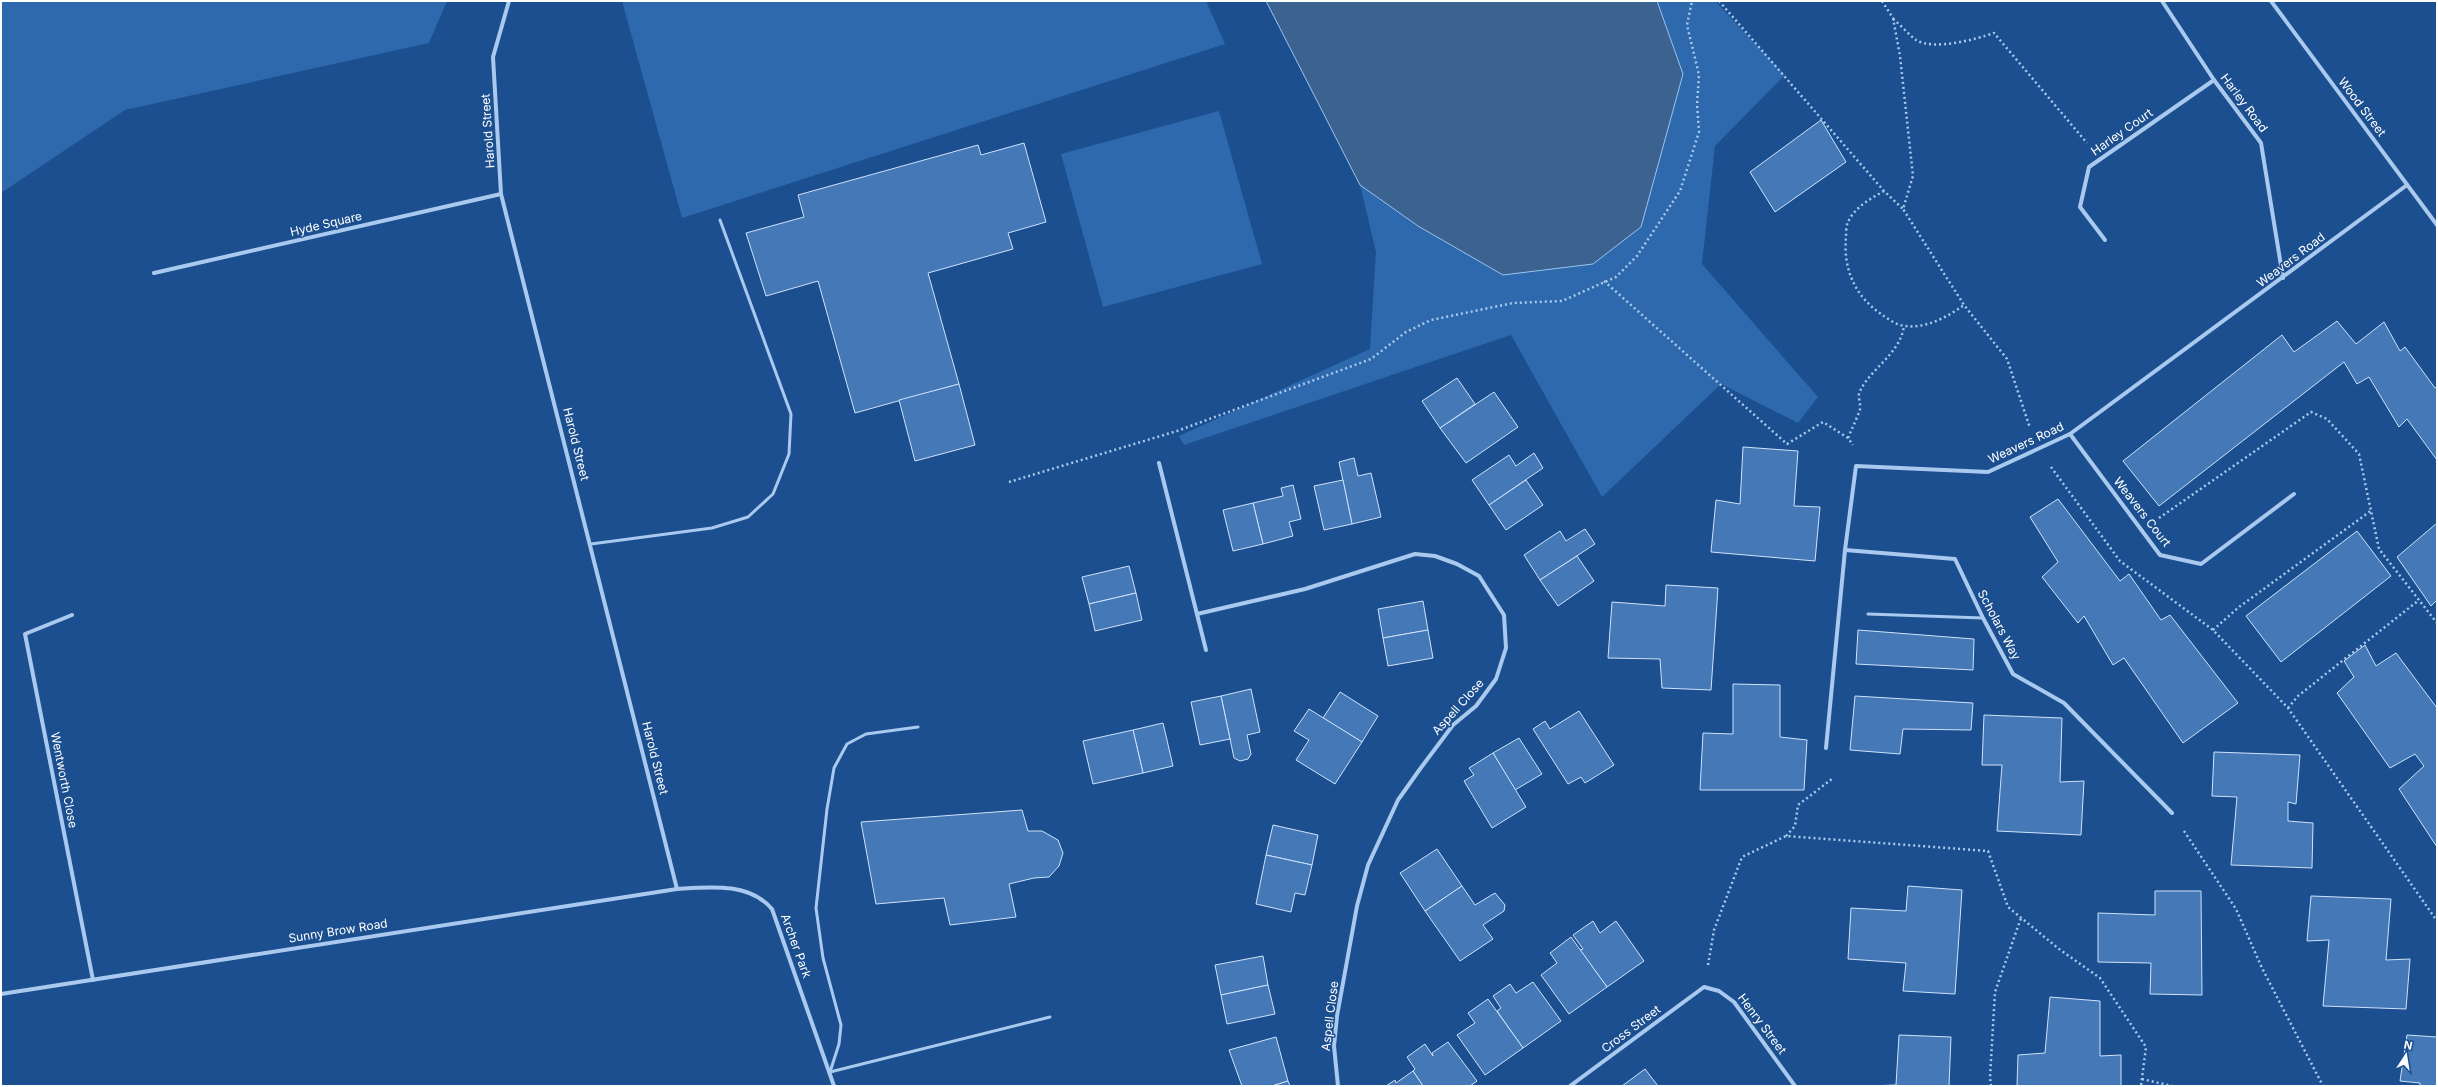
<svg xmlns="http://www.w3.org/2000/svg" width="2438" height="1087" font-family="Inter,sans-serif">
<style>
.green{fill:#2e69ad}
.water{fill:#3c6290;stroke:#9cc4f0}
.building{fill:#4478b7;stroke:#cfe3fa}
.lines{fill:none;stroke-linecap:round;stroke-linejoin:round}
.path{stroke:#a9c9ee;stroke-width:2.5;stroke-dasharray:2 3;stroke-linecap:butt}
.service{stroke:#a9c9ee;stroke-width:3}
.minor{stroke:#a9c9ee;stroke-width:4}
.labels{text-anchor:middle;stroke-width:3;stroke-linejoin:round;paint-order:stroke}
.street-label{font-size:12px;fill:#fff;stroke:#1b4f8f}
</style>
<rect width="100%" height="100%" fill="#1b4f8f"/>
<g class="green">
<path d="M1,1H447L429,43L125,110L1,193Z"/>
<path d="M622,1H1206L1225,44L682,218Z"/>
<path d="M1657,1H1715L1785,75L1715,146L1702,264L1818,397L1798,423L1721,384L1602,497L1511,335L1184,445L1179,436L1370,349L1376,252L1360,185L1418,226L1503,275L1683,74Z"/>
<path d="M1219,111L1262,264L1103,307L1061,154Z"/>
</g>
<path class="water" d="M1266,1H1657L1683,74L1641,227L1593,264L1503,275L1418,226L1360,185Z"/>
<g class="building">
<path d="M1821,120L1846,162L1775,212L1750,172Z"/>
<path d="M1024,143L1046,222L1008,233L1013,249L928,273L959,384L855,413L818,281L766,296L746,233L804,217L798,195L978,145L981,155Z"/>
<path d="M2337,321L2356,344L2384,322L2400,351L2405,347L2435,388L2437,387V460L2407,419L2399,427L2369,377L2357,384L2344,362L2159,506L2123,461L2282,335L2294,352Z"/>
<path d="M1457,378L1475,404L1440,428L1422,401Z"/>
<path d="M959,384L975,445L915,461L899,400Z"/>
<path d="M1494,392L1518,427L1466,463L1440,428Z"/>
<path d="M1743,447L1798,451L1794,506L1820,507L1815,561L1711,552L1716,500L1740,504Z"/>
<path d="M1534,453L1543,468L1489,505L1472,480L1509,455L1516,466Z"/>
<path d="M1354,458L1358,476L1371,473L1381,517L1352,524L1339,462Z"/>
<path d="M1343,480L1352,524L1324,530L1314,486Z"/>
<path d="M1526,480L1543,505L1506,530L1489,505Z"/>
<path d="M1293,485L1301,519L1289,522L1293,536L1263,544L1253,503L1283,496L1281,488Z"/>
<path d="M2058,499L2120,581L2129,574L2161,620L2170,615L2238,703L2183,743L2124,658L2113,665L2084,616L2078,623L2042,577L2058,562L2030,517Z"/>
<path d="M1253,503L1263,544L1233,551L1223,510Z"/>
<path d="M2437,523V600L2431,606L2397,557Z"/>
<path d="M1585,529L1595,544L1540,580L1524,555L1560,531L1566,541Z"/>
<path d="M2357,531L2391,576L2281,662L2246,616Z"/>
<path d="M1577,556L1594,581L1558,606L1540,580Z"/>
<path d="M1129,566L1136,593L1089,604L1082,577Z"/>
<path d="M1666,585L1718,588L1711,690L1662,688L1660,659L1608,658L1612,602L1665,606Z"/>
<path d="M1136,593L1142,620L1095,631L1089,604Z"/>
<path d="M1423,601L1428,630L1383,638L1378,609Z"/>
<path d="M1428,630L1433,658L1388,666L1383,638Z"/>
<path d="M1858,630L1974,639L1973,670L1856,664Z"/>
<path d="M2365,645L2376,666L2396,653L2437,708V847L2399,789L2424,766L2415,754L2390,768L2337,693L2354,677L2344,661Z"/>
<path d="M1733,684L1780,685V737L1807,740L1804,790H1700L1703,733L1733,734Z"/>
<path d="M1251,689L1260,732L1247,735L1251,754L1248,759L1240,761L1234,758L1221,696Z"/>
<path d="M1340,692L1378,716L1362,742L1323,718Z"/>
<path d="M1221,696L1230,739L1200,745L1191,702Z"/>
<path d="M1855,696L1973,703L1971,730L1903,729L1900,754L1850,750Z"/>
<path d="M1309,709L1362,742L1335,784L1296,760L1309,740L1294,731Z"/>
<path d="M1579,711L1614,765L1585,783L1581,777L1568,784L1533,729L1545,721L1550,729Z"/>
<path d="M1984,715L2062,718L2060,782L2084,781L2081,835L1997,831L2002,765H1982Z"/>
<path d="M1163,723L1173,766L1143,773L1133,730Z"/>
<path d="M1133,730L1143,773L1093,784L1083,741Z"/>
<path d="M1519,738L1542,774L1515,790L1493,753Z"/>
<path d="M2214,752L2300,755L2296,804L2288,802V821L2313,823L2312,868L2231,865L2237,797L2212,796Z"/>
<path d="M1493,753L1526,807L1492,828L1464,781L1474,775L1469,768Z"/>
<path d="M1022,810L1028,831H1042L1058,840L1063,853L1059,866L1049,877L1034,878L1009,884L1016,917L950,925L944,898L876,904L861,822Z"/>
<path d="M1273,825L1318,835L1312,865L1266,855Z"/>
<path d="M1437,849L1462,886L1425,911L1400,873Z"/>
<path d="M1266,855L1312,865L1305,895L1295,893L1291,912L1256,904Z"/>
<path d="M1462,886L1475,905L1495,893L1505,905L1504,911L1483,925L1493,939L1460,961L1425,911Z"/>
<path d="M1908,886L1962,890L1955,994L1903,991L1906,963L1848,959L1851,908L1906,911Z"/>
<path d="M2155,891H2201L2202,995L2150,994L2151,963L2098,962V913L2155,915Z"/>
<path d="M2311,896L2391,899L2386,960L2410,959L2406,1009L2323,1006L2329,940L2307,941Z"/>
<path d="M1593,921L1600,933L1616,921L1644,961L1607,987L1580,950L1583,949L1573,935Z"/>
<path d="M1571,937L1607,987L1569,1014L1541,975L1557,963L1550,953Z"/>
<path d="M1263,956L1268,985L1221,995L1215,965Z"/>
<path d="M1533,982L1561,1021L1523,1048L1497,1011L1501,1008L1493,996L1510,984L1516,993Z"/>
<path d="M1268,985L1275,1014L1227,1024L1221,995Z"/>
<path d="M2050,997L2100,1001V1056L2121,1055V1086H2017L2018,1055L2045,1053Z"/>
<path d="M1488,999L1523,1048L1485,1075L1457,1035L1475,1023L1468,1013Z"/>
<path d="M1899,1035L1951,1037L1949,1086H1868L1896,1085Z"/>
<path d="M2407,1035L2437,1037V1086H2420V1083L2400,1081Z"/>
<path d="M1276,1037L1288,1081L1272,1086H1242L1229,1050Z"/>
<path d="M1448,1042L1477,1081L1470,1086H1423L1413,1071L1415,1069L1407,1057L1425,1044L1433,1056L1432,1053Z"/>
<path d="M1645,1069L1658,1086H1622Z"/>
<path d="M1413,1071L1423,1086H1386L1395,1080L1396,1083Z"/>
<path d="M1288,1081L1290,1086H1272Z"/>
</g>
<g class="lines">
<g class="path">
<path d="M1719,1L1884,191L1903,209"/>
<path d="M1882,1L1893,18L1900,56L1913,176L1903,209L1964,305L2007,359L2030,428"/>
<path d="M1893,19C1901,25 1908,34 1916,40C1933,51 1977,39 1994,33L2087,143"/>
<path d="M1884,191C1870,199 1855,207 1848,222C1846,226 1846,233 1846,237C1843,269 1855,296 1881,314C1888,319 1896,325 1905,326C1926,329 1949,316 1964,305"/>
<path d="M1604,281L1787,444L1823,422L1848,438L1853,445"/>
<path d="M1848,438C1852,428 1857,419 1860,409C1861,403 1857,396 1860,391C1872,367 1900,354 1904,326"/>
<path d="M2051,467L2120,561L2213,630L2288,708L2437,921"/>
<path d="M1009,482L1177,431L1371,359L1406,332L1431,320L1513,303L1562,301L1616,277L1637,256L1680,191L1699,132L1697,104L1699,75L1687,25L1692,1"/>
<path d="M2159,518L2311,412L2327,419L2359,454L2379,549L2437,623"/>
<path d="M2213,630L2239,607L2372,510"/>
<path d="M2288,708L2298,696L2419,600"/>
<path d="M2184,831L2236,909L2262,968L2323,1086"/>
<path d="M1786,836L1795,826L1798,805L1832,779"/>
<path d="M1708,965L1714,930L1742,857L1786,836L1988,851L2008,907L2059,949L2100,978L2146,1047L2141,1086"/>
<path d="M2142,1079L2172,1086"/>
<path d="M1991,1086L1990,1077L1995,992L2021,918"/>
</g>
<g class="service">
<path d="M591,544L712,528L748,517L773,494L789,454L791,414L720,220"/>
<path d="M1868,614L1983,618"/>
<path d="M830,1072L839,1044L841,1025L823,958L816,908L827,809L834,768L847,744L866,734L918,727"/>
<path d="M830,1072L1050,1017"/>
</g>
<g class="minor">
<path d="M509,1L493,57L501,194L677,889"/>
<path d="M2162,1L2214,80L2261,143L2283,278"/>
<path d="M2271,1L2437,225"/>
<path d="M2105,240L2080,207L2089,167L2214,80"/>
<path d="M154,273L501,194"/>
<path d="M2070,434L2160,555L2201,564L2294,494"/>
<path d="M1159,463L1206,650"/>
<path d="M1845,550L1955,559L1983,618L2013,674L2064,703L2172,813"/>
<path d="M1197,614L1305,589L1415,554L1435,556L1457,564L1479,576L1504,615L1506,648L1496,679L1476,706L1453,725L1420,769L1398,800L1368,865L1357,906L1337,1016L1334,1046L1338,1086"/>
<path d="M72,615L25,634L93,980"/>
<path d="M1826,748L1845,550L1856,466L1988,472L2070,434L2407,185"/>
<path d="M1,994L677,889C709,887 749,882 772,909L834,1086"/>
<path d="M1570,1086L1704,987L1719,991L1734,1002L1795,1086"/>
</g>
</g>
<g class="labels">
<g class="street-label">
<text transform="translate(2244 103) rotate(53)" y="4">Harley Road</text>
<text transform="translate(2362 107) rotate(53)" y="4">Wood Street</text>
<text transform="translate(488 131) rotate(-94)" y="4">Harold Street</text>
<text transform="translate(2122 132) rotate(-35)" y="4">Harley Court</text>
<text transform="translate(326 224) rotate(-13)" y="4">Hyde Square</text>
<text transform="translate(2291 260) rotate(-37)" y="4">Weavers Road</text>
<text transform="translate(2026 443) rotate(-25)" y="4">Weavers Road</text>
<text transform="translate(576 444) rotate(76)" y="4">Harold Street</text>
<text transform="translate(2142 512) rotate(52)" y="4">Weavers Court</text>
<text transform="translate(1999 625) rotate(62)" y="4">Scholars Way</text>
<text transform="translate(1458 707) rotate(-48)" y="4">Aspell Close</text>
<text transform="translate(655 758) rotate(76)" y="4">Harold Street</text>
<text transform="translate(64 780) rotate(79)" y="4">Wentworth Close</text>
<text transform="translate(338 931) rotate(-9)" y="4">Sunny Brow Road</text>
<text transform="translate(796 946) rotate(70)" y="4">Archer Park</text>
<text transform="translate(1330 1016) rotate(-83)" y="4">Aspell Close</text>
<text transform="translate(1762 1024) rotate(53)" y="4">Henry Street</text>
<text transform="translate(1631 1029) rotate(-37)" y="4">Cross Street</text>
</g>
</g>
<rect width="2438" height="1087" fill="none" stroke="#ffffff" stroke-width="4"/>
<g transform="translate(2406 1055) rotate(12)" stroke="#1b4f8f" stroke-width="3" paint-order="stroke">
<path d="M0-3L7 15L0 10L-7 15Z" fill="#ffffff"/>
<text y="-6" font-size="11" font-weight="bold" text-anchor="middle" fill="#ffffff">N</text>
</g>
</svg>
